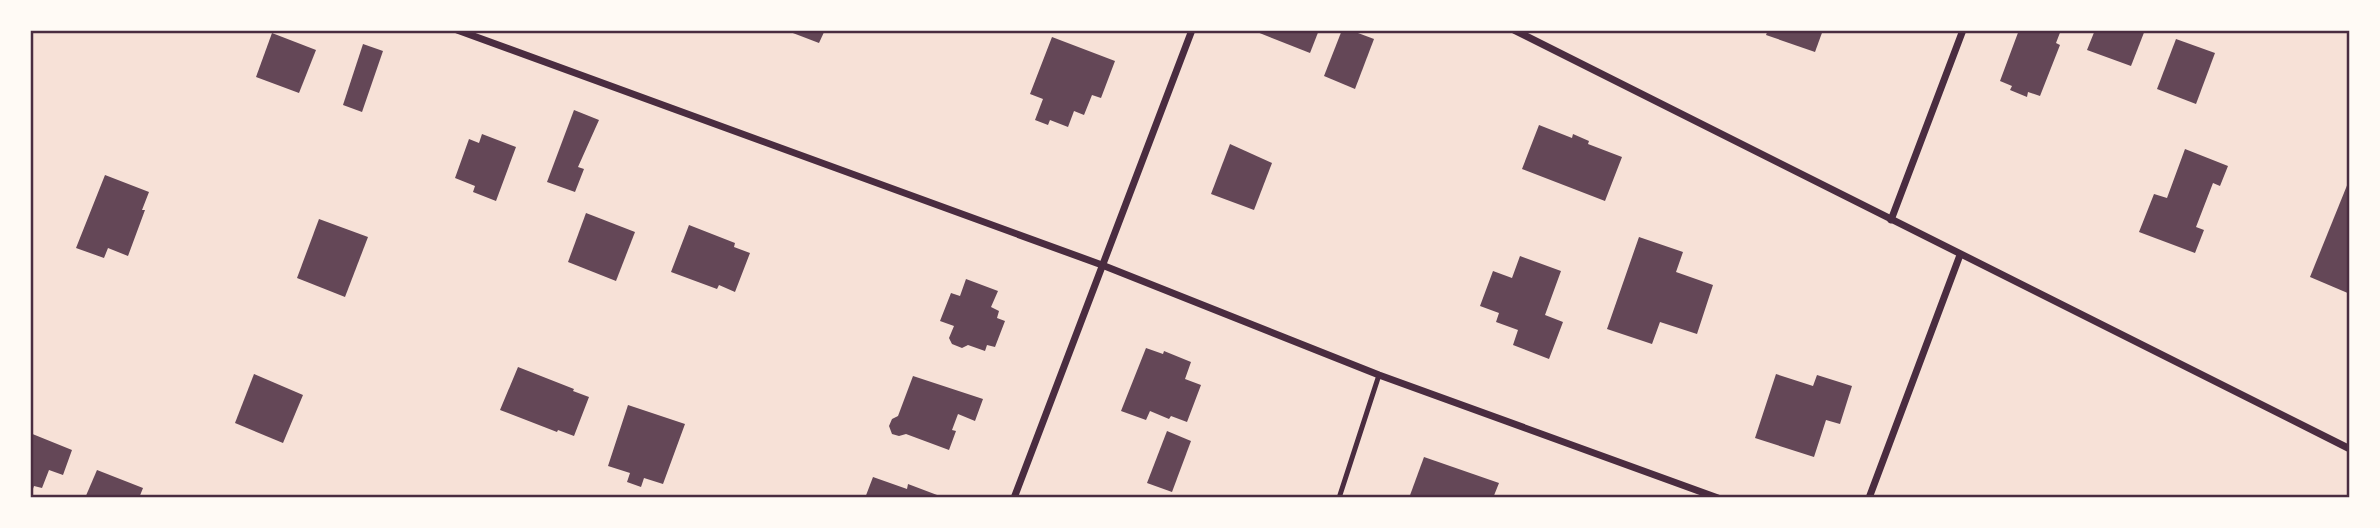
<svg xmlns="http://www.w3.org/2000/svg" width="2380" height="528" font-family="'Roboto Condensed',sans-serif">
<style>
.building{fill:#644757}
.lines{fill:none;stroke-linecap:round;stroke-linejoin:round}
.service{stroke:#4a2c40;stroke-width:5}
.minor{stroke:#4a2c40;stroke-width:7}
.neatline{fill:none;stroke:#4a2c40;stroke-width:2.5}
</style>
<rect width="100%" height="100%" fill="#f7e1d7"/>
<g class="building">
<path d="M785,30H825L819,43Z"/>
<path d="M1252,30H1319L1310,53Z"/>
<path d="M1342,30H1350L1374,39L1355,89L1324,76Z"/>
<path d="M1768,30H1823L1815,52L1766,35Z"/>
<path d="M2019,30H2061L2056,43L2060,45L2040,96L2028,92L2027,97L2010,90L2012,86L2000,81Z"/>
<path d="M2095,30H2145L2131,66L2087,50Z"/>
<path d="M272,33L316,50L299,93L256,77Z"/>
<path d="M1052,37L1115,61L1101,98L1092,95L1084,115L1074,111L1068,127L1050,120L1048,125L1035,120L1043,99L1030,94Z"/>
<path d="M2176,39L2215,53L2196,104L2157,89Z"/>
<path d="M363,44L383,51L362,112L343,105Z"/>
<path d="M574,110L599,120L578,167L584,169L575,192L547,182Z"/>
<path d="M1539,125L1572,138L1573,134L1589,141L1588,144L1622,157L1605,201L1522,169Z"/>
<path d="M482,134L516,147L496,201L473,192L475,186L455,178L469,139L479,143Z"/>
<path d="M1230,144L1272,163L1254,210L1211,194Z"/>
<path d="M2185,149L2228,166L2220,186L2213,183L2196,227L2204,230L2195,253L2139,232L2154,194L2167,198Z"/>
<path d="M105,175L149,192L142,210H145L128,256L108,248L104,258L76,248Z"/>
<path d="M2350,178V294L2310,277Z"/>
<path d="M586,213L635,232L616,281L568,262Z"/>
<path d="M319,219L368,237L345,297L297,278Z"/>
<path d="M689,225L735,243L734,247L750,253L735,292L719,285L717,289L671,272Z"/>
<path d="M1639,237L1683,252L1676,272L1713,285L1697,334L1660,322L1652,344L1607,329Z"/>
<path d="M1520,256L1561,271L1545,315L1563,322L1549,359L1513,345L1518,330L1496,322L1499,313L1480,306L1493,271L1512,278Z"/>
<path d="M966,279L998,291L991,307L999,311L997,318L1005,321L995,347L987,345L985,351L968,345L962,348L952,344L949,338L954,326L940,321L951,293L960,296Z"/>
<path d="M1146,348L1163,354L1164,351L1191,362L1185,379L1201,385L1187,422L1171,416L1169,419L1150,411L1146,420L1121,411Z"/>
<path d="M518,367L574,389L573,391L589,397L574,436L558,430L557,432L500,410Z"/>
<path d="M254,374L303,395L283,443L235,423Z"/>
<path d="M1776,374L1813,386L1817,375L1852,386L1840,424L1826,420L1814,457L1755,438Z"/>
<path d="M913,376L983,399L975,421L958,414L952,430L956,431L949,450L906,434L899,436L892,434L889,426L892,419L898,416Z"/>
<path d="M628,405L685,424L663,484L644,478L641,487L627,482L630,473L608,466Z"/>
<path d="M1167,431L1191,441L1172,492L1147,483Z"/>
<path d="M30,433L72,450L63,475L49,470L42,488L34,486L30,497Z"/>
<path d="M1424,457L1499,483L1493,498H1409Z"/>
<path d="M97,470L143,488L139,498H85Z"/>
<path d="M873,477L907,489L908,484L945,498H865Z"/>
</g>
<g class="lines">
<path class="service" d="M1339,498L1379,375"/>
<g class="minor">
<path d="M457,30L1102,265L1379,375L1718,498"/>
<path d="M1514,30L2350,449"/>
<path d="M1891,220L1963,30"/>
<path d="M1014,498L1192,30"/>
<path d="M1869,498L1960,255"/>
</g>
</g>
<rect width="2380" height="528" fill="none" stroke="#fffaf5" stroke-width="63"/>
<rect x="32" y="32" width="2316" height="464" class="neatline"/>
</svg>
